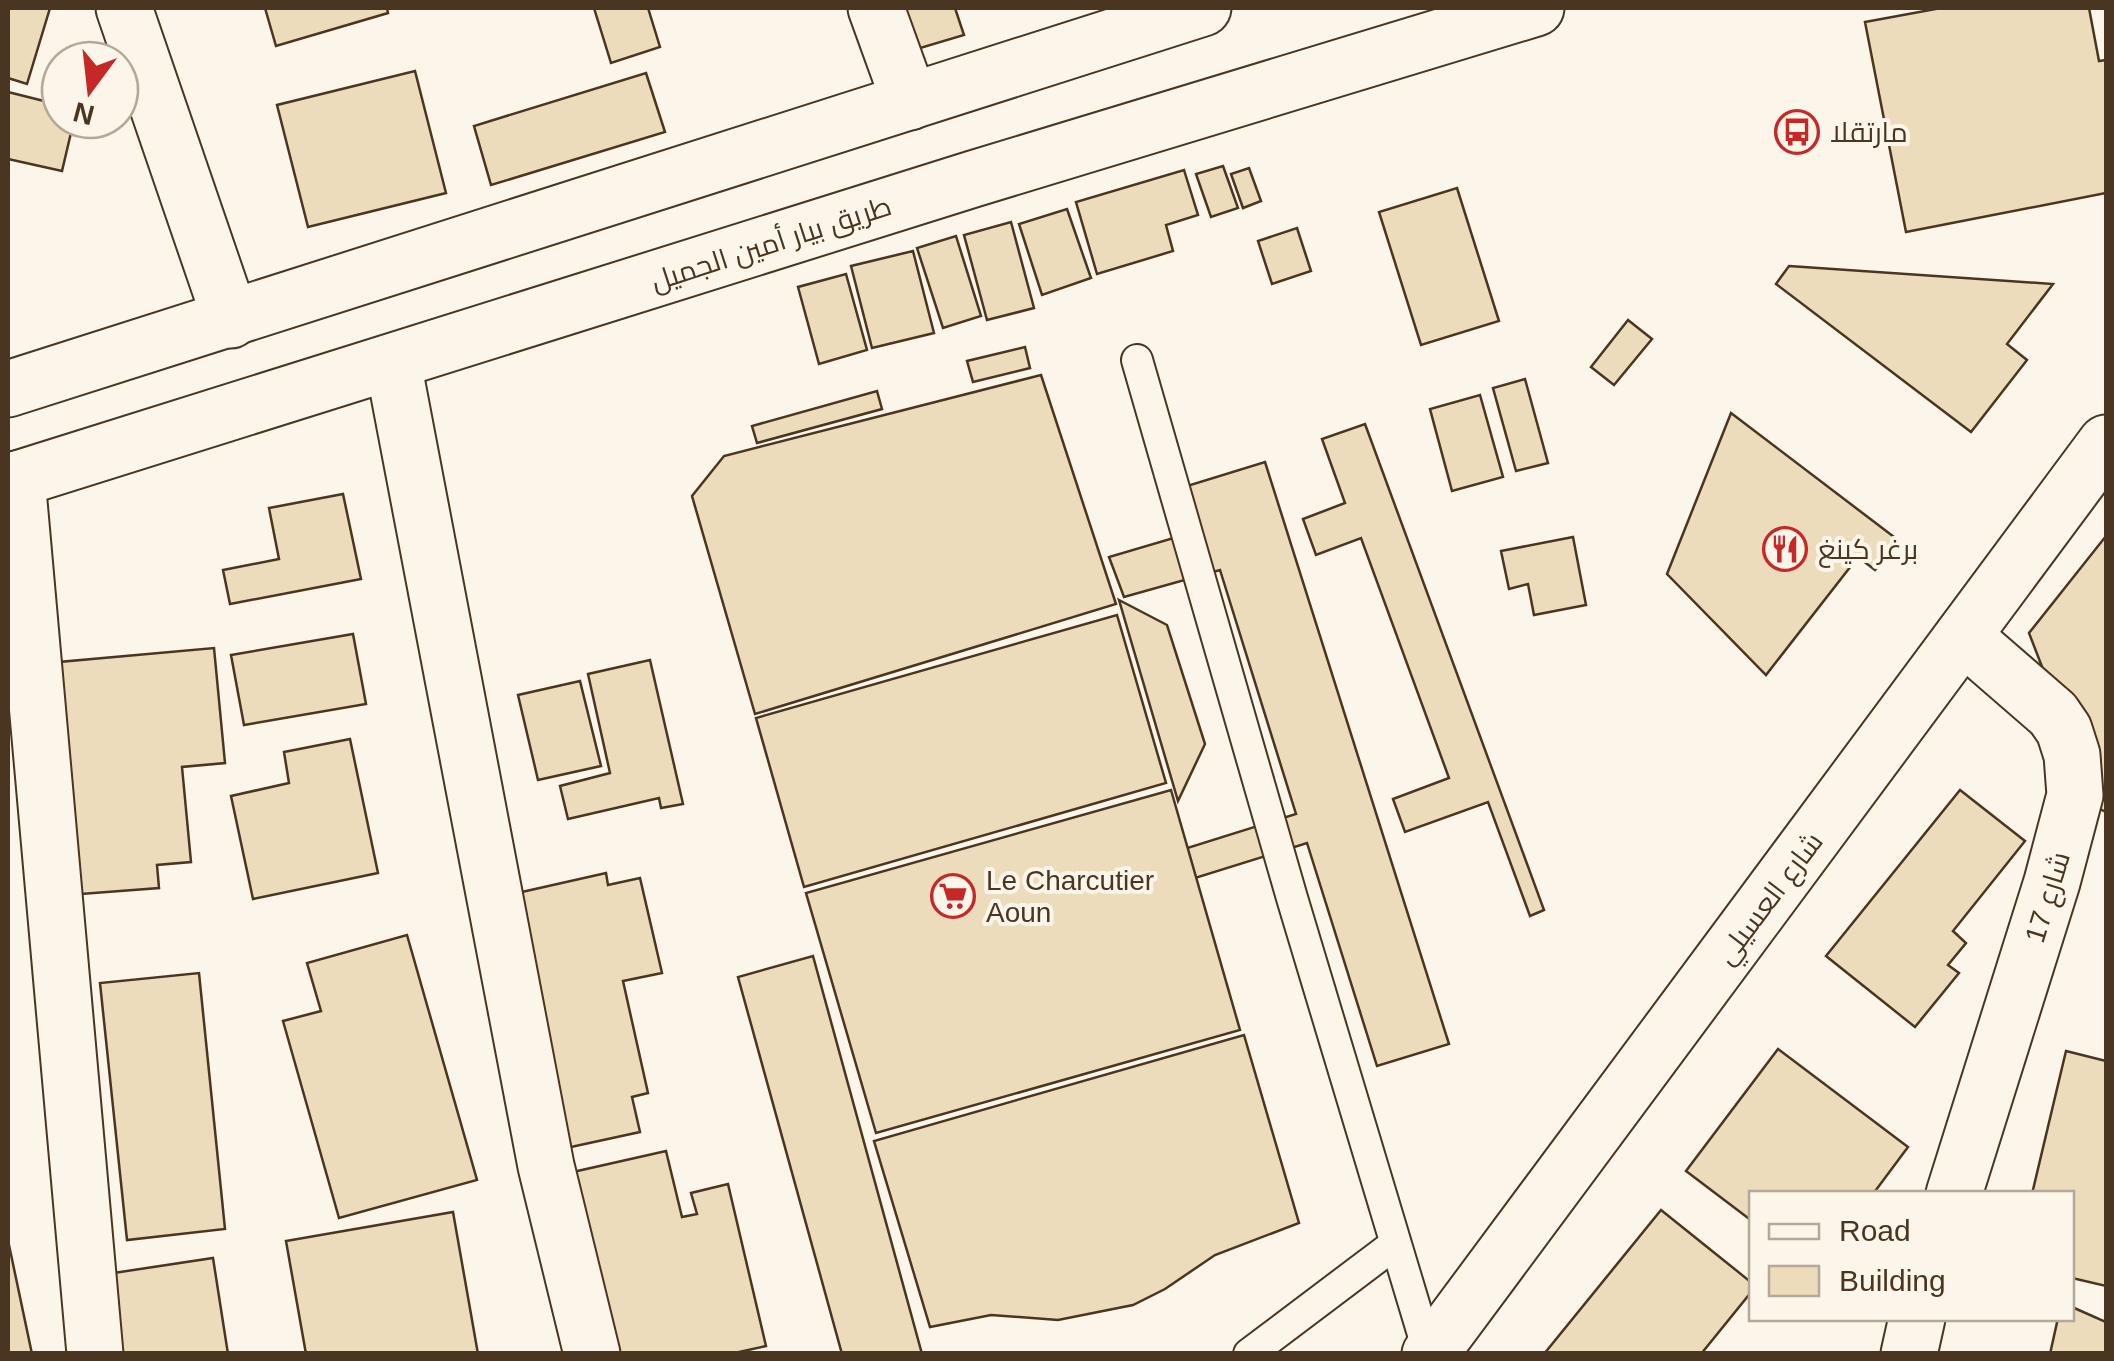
<svg xmlns="http://www.w3.org/2000/svg" width="2114" height="1361" font-family="Arial,Cairo,sans-serif">
<style>
.building{fill:#ecdcbc;stroke:#4a3520;stroke-width:2.5}
.lines{fill:none;stroke-linecap:round;stroke-linejoin:round}
.service-casing{stroke:#4a3520;stroke-width:34}
.minor-casing{stroke:#4a3520;stroke-width:59}
.tertiary-casing{stroke:#4a3520;stroke-width:59}
.secondary-casing{stroke:#4a3520;stroke-width:59}
.service{stroke:#fbf6e9;stroke-width:30}
.minor{stroke:#fbf6e9;stroke-width:55}
.tertiary{stroke:#fbf6e9;stroke-width:55}
.secondary{stroke:#fbf6e9;stroke-width:55}
.labels{text-anchor:middle;stroke-width:8;stroke-linejoin:round;paint-order:stroke}
.poi-label{font-size:28px;fill:#4a3520;stroke:#fbf6e9;text-anchor:start}
.street-label{font-size:28px;fill:#4a3520;stroke:#fbf6e9}
</style>
<rect width="100%" height="100%" fill="#fbf6e9"/>
<g class="building">
<path d="M8,8H50L27,84L8,78Z"/>
<path d="M265,8H387L388,13L276,46Z"/>
<path d="M594,8H648L660,47L611,63Z"/>
<path d="M904,8H955L964,35L917,49Z"/>
<path d="M1941,8H2089L2099,61L2106,60V193L1906,232L1865,22Z"/>
<path d="M415,71L446,193L308,227L277,105Z"/>
<path d="M646,73L665,132L491,185L474,126Z"/>
<path d="M8,92L60,105V120H74L62,171L8,159Z"/>
<path d="M1223,166L1238,208L1211,217L1196,174Z"/>
<path d="M1249,168L1261,201L1243,208L1231,174Z"/>
<path d="M1184,170L1198,215L1166,225L1173,251L1097,274L1076,202Z"/>
<path d="M1457,188L1499,321L1421,345L1379,212Z"/>
<path d="M1067,209L1091,278L1042,295L1019,224Z"/>
<path d="M1011,222L1034,308L987,320L964,235Z"/>
<path d="M1297,228L1311,271L1272,284L1258,241Z"/>
<path d="M956,236L981,316L943,328L917,248Z"/>
<path d="M913,251L934,333L872,348L851,266Z"/>
<path d="M1789,266L2053,284L2007,344L2027,360L1971,432L1776,284Z"/>
<path d="M846,274L867,350L819,364L798,287Z"/>
<path d="M1628,320L1652,339L1614,385L1591,367Z"/>
<path d="M1025,347L1030,368L973,382L967,361Z"/>
<path d="M1041,375L1116,604L755,714L692,496L724,456Z"/>
<path d="M1525,379L1548,463L1516,471L1493,388Z"/>
<path d="M877,391L882,409L757,443L752,426Z"/>
<path d="M1480,395L1503,477L1452,491L1430,409Z"/>
<path d="M1731,413L1898,540L1875,570L1858,557L1766,675L1667,574Z"/>
<path d="M1365,424L1544,910L1530,916L1488,802L1405,832L1393,799L1449,778L1361,538L1316,555L1303,519L1345,503L1322,439Z"/>
<path d="M1265,462L1449,1044L1377,1066L1307,843L1192,879L1184,849L1296,814L1220,570L1124,597L1109,557L1201,530L1187,486Z"/>
<path d="M343,494L361,579L230,604L223,570L279,559L269,508Z"/>
<path d="M2106,536V812L2096,807L2029,633Z"/>
<path d="M1573,537L1586,605L1534,615L1528,584L1509,589L1501,551Z"/>
<path d="M1119,600L1167,625L1205,744L1178,801Z"/>
<path d="M1117,615L1166,783L804,887L756,718Z"/>
<path d="M353,634L366,704L244,725L231,655Z"/>
<path d="M214,648L225,763L182,767L191,862L157,865L159,888L68,895L48,663Z"/>
<path d="M650,660L683,804L661,808L659,798L568,819L560,786L610,773L588,674Z"/>
<path d="M580,681L601,766L538,780L518,695Z"/>
<path d="M350,739L378,873L253,899L231,796L289,783L284,752Z"/>
<path d="M1171,790L1240,1030L876,1133L806,893Z"/>
<path d="M1960,790L2025,841L1953,931L1966,943L1948,965L1959,973L1915,1027L1826,956Z"/>
<path d="M606,873L608,885L640,878L662,973L623,981L648,1093L632,1097L640,1132L571,1147L513,894Z"/>
<path d="M407,935L477,1180L339,1218L283,1021L321,1011L307,963Z"/>
<path d="M813,956L922,1354H842L738,977Z"/>
<path d="M199,973L225,1229L127,1240L100,983Z"/>
<path d="M1244,1035L1299,1223L1215,1255L1165,1289L1133,1305L1058,1320L991,1315L930,1327L874,1141Z"/>
<path d="M1778,1049L1908,1147L1873,1194H1752V1221L1686,1171Z"/>
<path d="M2066,1051L2106,1061V1286L2072,1278V1194H2032Z"/>
<path d="M666,1151L682,1217L697,1214L691,1193L728,1184L766,1346L730,1354H615L573,1172Z"/>
<path d="M1661,1210L1752,1283V1291L1701,1354H1544Z"/>
<path d="M453,1212L478,1354H306L286,1241Z"/>
<path d="M8,1244L9,1245L32,1354H8Z"/>
<path d="M213,1258L228,1354H119L107,1274Z"/>
<path d="M2072,1307L2106,1322V1354H2050L2058,1318H2072Z"/>
</g>
<g class="lines">
<g class="service-casing">
<g id="service">
<path d="M1137,360L1292,898L1429,1354"/>
<path d="M1249,1354L1395,1244"/>
</g>
</g>
<g class="minor-casing">
<g id="minor">
<path d="M124,8L231,320"/>
<path d="M876,8L910,102"/>
<path d="M393,363L546,1166L592,1354"/>
<path d="M17,479L95,1354"/>
<path d="M1954,1194L2052,882L2075,795L2072,755L2064,730L2053,714L1963,636"/>
<path d="M1909,1354L1917,1318"/>
</g>
</g>
<g class="tertiary-casing">
<path id="tertiary" d="M1430,1354L2106,443"/>
</g>
<g class="secondary-casing">
<g id="secondary">
<path d="M8,389L1203,8"/>
<path d="M8,482L973,179L1536,8"/>
</g>
</g>
<use href="#service" class="service"/>
<use href="#minor" class="minor"/>
<use href="#tertiary" class="tertiary"/>
<use href="#secondary" class="secondary"/>
</g>
<defs>
<g id="bus-ring" transform="scale(2.25)"><circle r="9.5" fill="#fbf6e9" stroke="#c62828" stroke-width="1.5"/><path d="M-5-6H5V4H4V6H2V4H-2V6H-4V4H-5ZM-3.5-4V0h7V-4ZM-3.5 1.2v1.5H-2V1.2ZM2 1.2v1.5H3.5V1.2Z" fill="#c62828"/></g>
<g id="restaurant-ring" transform="scale(2.25)"><circle r="9.5" fill="#fbf6e9" stroke="#c62828" stroke-width="1.5"/><path d="M-5-6h1v4h1v-4h1v4h1v-4h1v5L-1.5 .5V6h-2V.5L-5-1ZM5-6V6H3V1.5H1.5Q1.5-4 5-6Z" fill="#c62828"/></g>
<g id="supermarket-ring" transform="scale(2.25)"><circle r="9.5" fill="#fbf6e9" stroke="#c62828" stroke-width="1.5"/><path d="M-6-5.5h2.5l.6 2H6L4.5 2H-2.5L-4.4-4H-6ZM-1.5 3.2a1.3 1.3 0 1 0 .1 0ZM3 3.2a1.3 1.3 0 1 0 .1 0Z" fill="#c62828"/></g>
</defs>
<g fill-rule="evenodd">
<use href="#bus-ring" x="1797" y="132"/>
<use href="#restaurant-ring" x="1785" y="549"/>
<use href="#supermarket-ring" x="953" y="896"/>
</g>
<g class="labels">
<g class="poi-label">
<text x="1830" y="142">مارتقلا</text>
<text x="1818" y="559">برغر كينغ</text>
<text x="986" y="890">Le Charcutier<tspan x="986" dy="32">Aoun</tspan></text>
</g>
<g class="street-label">
<text transform="translate(771 243) rotate(-18)" y="10">طريق بيار أمين الجميل</text>
<text transform="translate(2047 897) rotate(-73)" y="10">شارع 17</text>
<text transform="translate(1769 898) rotate(-53)" y="10">شارع العسيلي</text>
</g>
</g>
<rect width="2114" height="1361" fill="none" stroke="#4a3520" stroke-width="20"/>
<rect x="1749" y="1191" width="325" height="130" fill="#fbf6e9" stroke="#b4a999" stroke-width="2.5"/>
<rect x="1769" y="1224" width="50" height="15" fill="#fbf6e9" stroke="#b4a999" stroke-width="2.5"/>
<text x="1839" y="1241" font-size="30" fill="#4a3520">Road</text>
<rect x="1769" y="1266" width="50" height="30" fill="#ecdcbc" stroke="#b4a999" stroke-width="2.5"/>
<text x="1839" y="1291" font-size="30" fill="#4a3520">Building</text>
<g transform="translate(90 90) rotate(195)"><circle r="48" fill="#fbf6e9" stroke="#b4a999" stroke-width="2.5"/>
<path d="M0-8L18 38L0 25L-18 38Z" fill="#c62828"/>
<text y="-15" font-size="28" font-weight="bold" text-anchor="middle" fill="#4a3520">N</text>
</g>
</svg>
